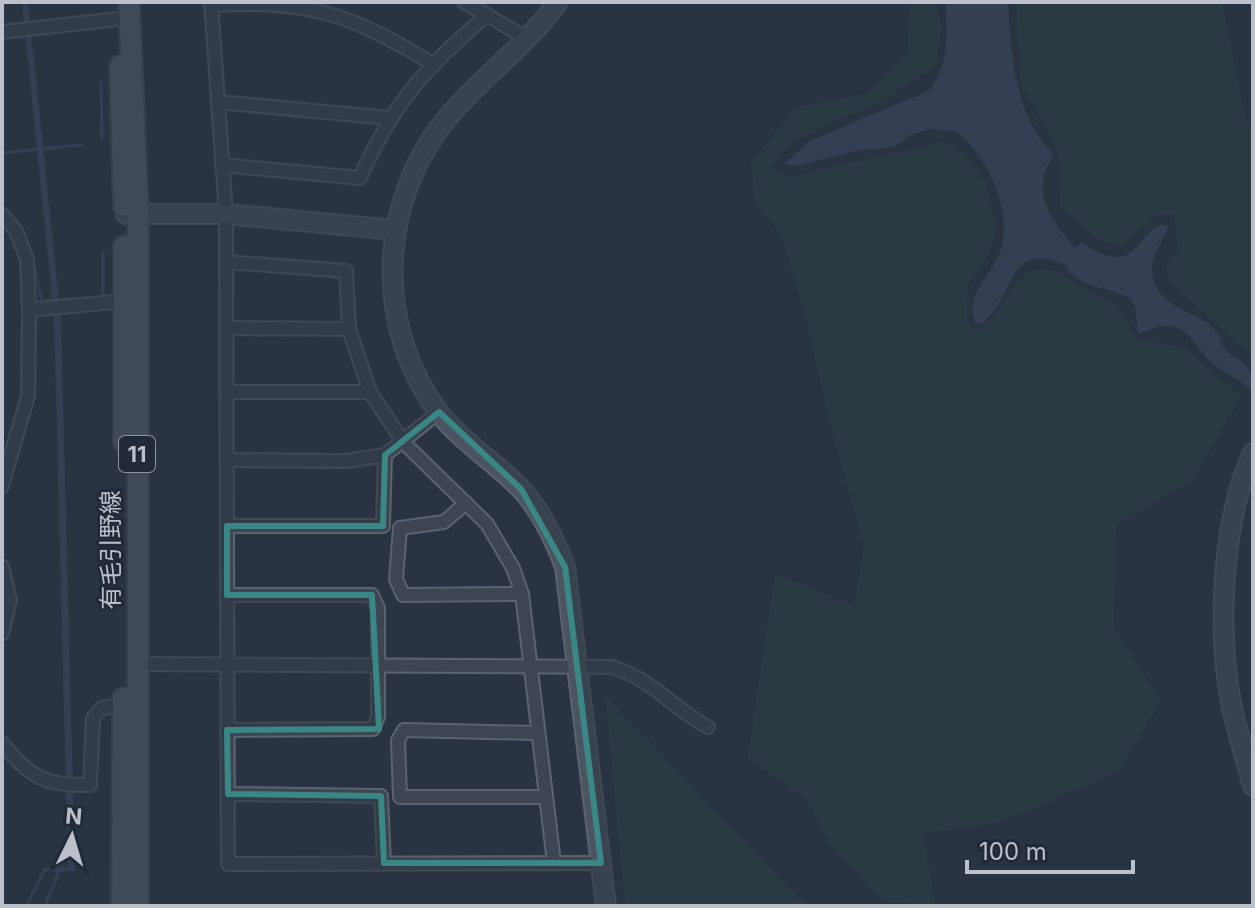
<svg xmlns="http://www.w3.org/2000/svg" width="1255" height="908" font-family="Inter,'Noto Sans JP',sans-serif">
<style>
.green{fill:#2c4144}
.water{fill:#404f6a}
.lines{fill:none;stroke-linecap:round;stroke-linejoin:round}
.stream{stroke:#404f6a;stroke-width:3}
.street-casing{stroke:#5c636f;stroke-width:16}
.secondary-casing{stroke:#5c636f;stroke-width:22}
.primary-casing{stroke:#474e5b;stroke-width:24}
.street{stroke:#3d4552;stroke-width:12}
.secondary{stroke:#4c5464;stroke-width:18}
.primary{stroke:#5c6471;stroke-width:20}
.marked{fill:none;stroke:#3a8885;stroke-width:6;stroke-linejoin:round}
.labels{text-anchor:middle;stroke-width:6;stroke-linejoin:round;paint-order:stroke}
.shield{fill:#222a37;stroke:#8d939f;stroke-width:2}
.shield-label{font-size:22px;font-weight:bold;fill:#bbc0cb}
.street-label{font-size:24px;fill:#bbc0cb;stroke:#222a37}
</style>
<rect width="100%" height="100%" fill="#293342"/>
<g class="green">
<path d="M910,2H936L942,26L936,66L887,98L788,144L771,169L794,178C844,160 895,156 945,141L964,153L984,179L998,230L985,261L968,284L967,322L975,330C1007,319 1012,259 1052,270C1066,274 1078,286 1090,292C1118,307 1126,306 1134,339L1187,348L1207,369L1242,395L1192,481L1116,525L1114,627L1161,702L1118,772L999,823L923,834L936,906L881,901L830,844L805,798L747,759L775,573L854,606L864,545L833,436L805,316L780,232L755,204L751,163L795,107L866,94L907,54Z"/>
<path d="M1016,2H1222L1245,118L1253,129V357L1169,281L1166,264L1178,252L1174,215H1157L1122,244L1103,243L1060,208L1058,150L1020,82Z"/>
<path d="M605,695L807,906H625Z"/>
</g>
<g class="water">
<path d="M22,2H28L61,321L75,871L45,872L28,906H25L44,867H68L54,317Z"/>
<path d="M946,2H1008C1011,53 1014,115 1053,153C1052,162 1045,167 1044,176C1039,210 1057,223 1074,248L1082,243C1143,285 1138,218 1169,226C1163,241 1151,255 1152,272C1156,311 1200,309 1218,333C1221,336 1220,341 1222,344C1237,368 1253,354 1253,393C1241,379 1225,374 1212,363C1196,350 1193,329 1169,326C1158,324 1149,332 1138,333L1135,306L1128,297C1108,288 1086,288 1068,271V266C1005,236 1017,298 981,324L975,323C965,291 993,276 1001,249C1014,211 986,153 955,131L930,129L910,135L895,147L860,150L796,166L784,164L810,141L928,91C951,67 946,33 946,2Z"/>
</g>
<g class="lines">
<g class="stream">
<path d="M101,82L102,139"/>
<path d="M2,153L82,145"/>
<path d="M33,264L42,301L97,297L103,296V252"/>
<path d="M45,906L69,847"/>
</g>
<g class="street-casing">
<g id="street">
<path d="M211,2L226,214L228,864L601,863"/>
<path d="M464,2L487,15"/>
<path d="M211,5C310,0 348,13 431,63"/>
<path d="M2,32L118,19"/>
<path d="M218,102L389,118"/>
<path d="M222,165L360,178C393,103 425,68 487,15L529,40"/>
<path d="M2,214L16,231L27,259L29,310L28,396L2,486"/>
<path d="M226,262L346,271L349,329L370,392L403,442L487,524L513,568L522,594L554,863"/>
<path d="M29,310L124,301"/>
<path d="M226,328L349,329"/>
<path d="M227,392H370"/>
<path d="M227,460L346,461L385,455L439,412"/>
<path d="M466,503L444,522L400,528L396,579L403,595L522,594"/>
<path d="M227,526H383L385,455"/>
<path d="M2,566L10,600L2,634"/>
<path d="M227,595H372L378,608V717L373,729L227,730"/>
<path d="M137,664L612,667C656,681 670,707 708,727"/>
<path d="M536,733L404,730L398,740L400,797H544"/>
<path d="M2,743C30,778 46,786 90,785L93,718L102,708L129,704"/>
<path d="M228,794L381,796L384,863"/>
</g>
</g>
<g class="secondary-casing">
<g id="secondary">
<path d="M558,2C525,48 484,74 449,116C378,199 373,327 440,414C463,443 495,462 520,488C541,510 554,538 565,567L606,906"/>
<path d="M126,214H226L395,230"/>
<path d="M1253,453C1221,522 1217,634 1232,708C1238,734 1246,760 1253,786"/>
</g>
</g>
<g class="primary-casing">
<g id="primary">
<path d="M129,2L138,214V906"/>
<path d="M120,66L124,206"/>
<path d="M124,442V246"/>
<path d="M122,906L123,698"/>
</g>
</g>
<use href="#street" class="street"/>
<use href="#secondary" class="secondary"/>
<use href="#primary" class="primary"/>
</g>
<path d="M0 0H1255V908H0ZM439,412L521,489L565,567L601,863H384L381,796L228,794L227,730L379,729L372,595H227V526H383L385,455Z" fill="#293342" fill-opacity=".55" fill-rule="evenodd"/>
<path class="marked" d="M439,412L521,489L565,567L601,863H384L381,796L228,794L227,730L379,729L372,595H227V526H383L385,455Z"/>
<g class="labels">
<rect class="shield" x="119" y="436" width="36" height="36" rx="6"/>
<g class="shield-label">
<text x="137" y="462">11</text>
</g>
<g class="street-label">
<text transform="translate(111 550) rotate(-90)" y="8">有毛引野線</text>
</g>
</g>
<rect width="1255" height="908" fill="none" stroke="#bbc0cb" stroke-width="8"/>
<g transform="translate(72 836) rotate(5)" stroke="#222a37" stroke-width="6" paint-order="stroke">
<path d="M0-6L14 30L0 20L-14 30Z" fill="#bbc0cb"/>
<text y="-12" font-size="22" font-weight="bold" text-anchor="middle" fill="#bbc0cb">N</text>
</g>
<path d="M967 860v12h166v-12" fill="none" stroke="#bbc0cb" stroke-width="4"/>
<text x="979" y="860" font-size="24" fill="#bbc0cb" stroke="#222a37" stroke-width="6" paint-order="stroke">100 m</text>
</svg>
